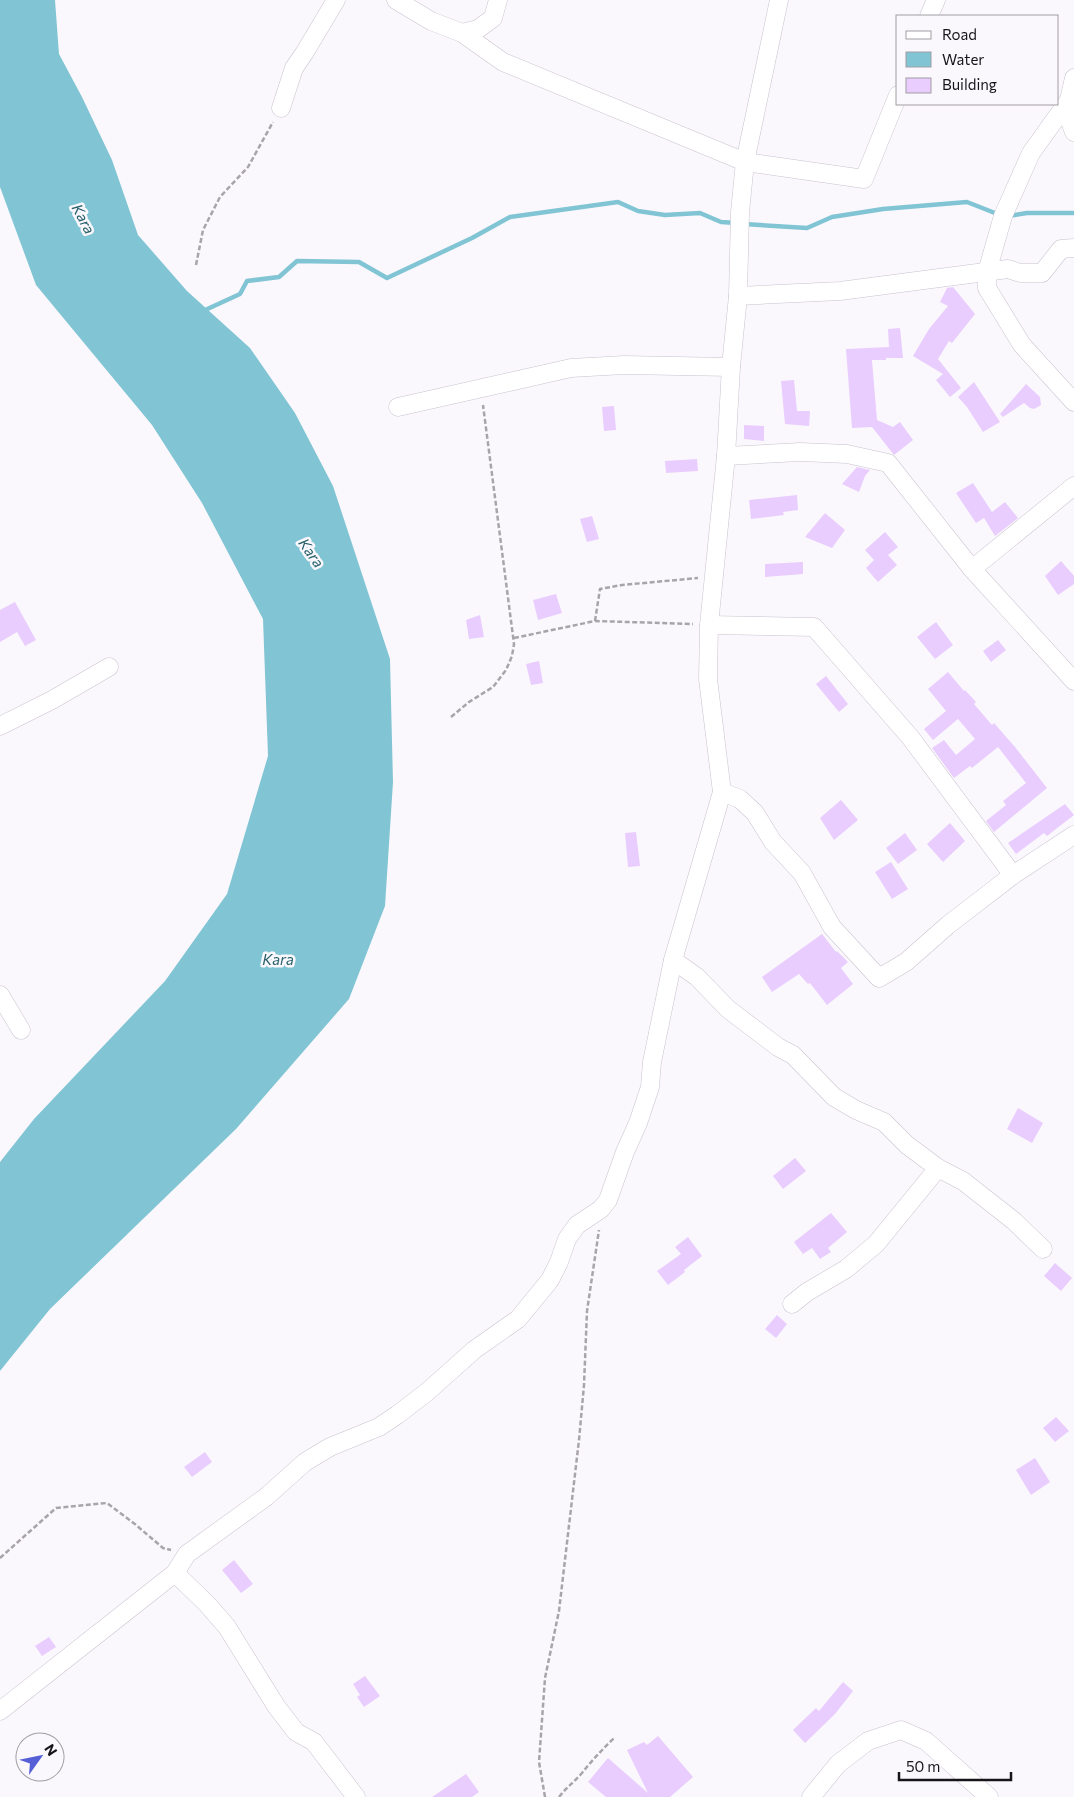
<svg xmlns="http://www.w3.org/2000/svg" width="1074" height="1797" font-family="Commissioner,sans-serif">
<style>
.water{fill:#81c5d5}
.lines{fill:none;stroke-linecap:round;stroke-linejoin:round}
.stream{stroke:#81c5d5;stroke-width:4.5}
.building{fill:#e9cdfe}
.minor-casing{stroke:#c9c2cf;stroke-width:19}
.path{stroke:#a8a5aa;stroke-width:2.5;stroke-dasharray:5 2.5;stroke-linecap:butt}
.minor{stroke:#fff;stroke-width:18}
.labels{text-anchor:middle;stroke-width:5;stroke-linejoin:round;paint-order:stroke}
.water-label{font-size:15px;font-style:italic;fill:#29616c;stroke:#fbf8fd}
</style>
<rect width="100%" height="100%" fill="#fbf8fd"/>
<path class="water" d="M0,0H55L59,54L82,97L112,160L138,235L187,291L250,348L295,413L333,486L390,659L393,782L385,906L349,999L236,1129L50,1309L0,1371V1162L34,1119L165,981L227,894L268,756L263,619L202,503L152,425L36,285L0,187Z"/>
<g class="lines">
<g class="stream">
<path d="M1008,216L1027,213H1074"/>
<path d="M744,224L807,228L832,217L883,209L967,202L1000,215"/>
<path d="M203,311L240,294L247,281L279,277L297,261L359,262L387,278L472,238L510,217L618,202L638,211L665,215L700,213L721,222L737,223"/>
</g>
</g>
<g class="building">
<path d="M953,287L975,314L952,343L949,341L938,359L961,388L950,397L936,380L943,374L913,356L929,329L948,306L940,302L947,288Z"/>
<path d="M900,328L903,358H886V360H872L877,420L893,427L900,422L913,440L894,455L872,427L852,428L846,349L889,347L888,329Z"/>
<path d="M794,380L797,411H810L809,426L785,424L781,381Z"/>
<path d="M974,382L1000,422L983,432L967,407L958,397Z"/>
<path d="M1026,384L1040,397L1041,405L1034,409L1030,408L1024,403L1003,417L1000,414Z"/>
<path d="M614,406L616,430L604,431L602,407Z"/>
<path d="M744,425L764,426V441L744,439Z"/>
<path d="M697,459L698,471L666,473L665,461Z"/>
<path d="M857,467L870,470L865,476L859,492L842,484Z"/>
<path d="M973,483L992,512L1005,502L1018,518L995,536L984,518L976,523L956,493Z"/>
<path d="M797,495L798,510L783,512L784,515L751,519L749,500Z"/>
<path d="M825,513L845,530L832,548L805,537Z"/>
<path d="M592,516L599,539L587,542L580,519Z"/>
<path d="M885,532L898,547L888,555L897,565L878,582L866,568L874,560L865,550Z"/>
<path d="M1061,561L1074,576V584L1058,595L1045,576Z"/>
<path d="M803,562V574L765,577V564Z"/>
<path d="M556,594L562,613L538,620L533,600Z"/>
<path d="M15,602L36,640L25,646L17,632L0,642V610Z"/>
<path d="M480,615L484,637L469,639L466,620Z"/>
<path d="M936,622L953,645L935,659L917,637Z"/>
<path d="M998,640L1006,650L991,662L983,651Z"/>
<path d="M539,661L543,683L531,685L526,664Z"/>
<path d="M948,672L964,691L965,690L976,702L974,704L992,725L994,723L1015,747L1047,788L994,832L986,821L1006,805L1003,801L1026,783L998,747L972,768L970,766L954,778L932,748L944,740L956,755L975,739L958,719L933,740L924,729L946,711L928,689Z"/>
<path d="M826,676L848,704L839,712L816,684Z"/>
<path d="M841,800L858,820L834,840L820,818Z"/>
<path d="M1065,804L1074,815L1047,836L1044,833L1016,854L1008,843Z"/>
<path d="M950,823L965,841L943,862L927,844Z"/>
<path d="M636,832L640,866L628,867L625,833Z"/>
<path d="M905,833L917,850L898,864L886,848Z"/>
<path d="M891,862L908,889L892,899L875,872Z"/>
<path d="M822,934L836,952L837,951L848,962L841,968L853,984L827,1005L810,983L808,984L799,974L772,992L762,977Z"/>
<path d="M1018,1108L1043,1123L1032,1143L1007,1129Z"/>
<path d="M795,1158L806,1171L783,1189L773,1176Z"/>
<path d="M831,1213L847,1232L828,1248L831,1252L820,1259L812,1248L803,1254L794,1242Z"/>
<path d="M688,1237L702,1256L684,1270L685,1272L668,1285L657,1271L681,1254L675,1247Z"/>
<path d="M1055,1263L1072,1278L1061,1291L1044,1276Z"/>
<path d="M777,1315L787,1324L776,1338L765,1329Z"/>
<path d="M1056,1417L1069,1431L1055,1442L1043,1428Z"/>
<path d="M205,1452L212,1462L192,1477L184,1467Z"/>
<path d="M1035,1458L1050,1482L1031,1495L1016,1470Z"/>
<path d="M234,1560L253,1584L241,1593L222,1570Z"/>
<path d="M49,1637L56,1647L42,1656L35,1646Z"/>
<path d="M365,1676L380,1696L364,1707L357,1697L360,1695L353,1684Z"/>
<path d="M843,1682L853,1691L835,1714L805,1743L793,1730L816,1708L819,1711Z"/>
<path d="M658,1736L693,1777L670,1797H606L588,1782L608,1758L648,1793L627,1750L644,1742L647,1745Z"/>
<path d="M466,1774L479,1792L472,1797H432Z"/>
</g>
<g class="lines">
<g class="minor-casing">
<g id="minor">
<path d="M396,0L431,21L462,33L478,29L493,18L498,0"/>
<path d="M929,16L936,0"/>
<path d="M462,33L503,62L745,162L864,179L898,95"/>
<path d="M1074,78L1069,100L1031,153L1003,216L987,272V288L1022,345L1074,402"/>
<path d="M1069,100L1071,124L1074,132"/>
<path d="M281,108L294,68L305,52L336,0"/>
<path d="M738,296L840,291L1008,269L1020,273H1042L1061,249L1074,248"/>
<path d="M398,407L571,368L624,365L731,367"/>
<path d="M726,456L800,452L847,454L888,463L972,569L1074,681"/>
<path d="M972,569L1074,486"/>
<path d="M709,625L814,627L910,737L1013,875"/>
<path d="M0,726L52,700L109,667"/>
<path d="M722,792L740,799L755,813L773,842L802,873L832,927L879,978L906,962L948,925L1013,875L1074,835"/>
<path d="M673,960L697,977L728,1009L778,1047L793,1055L834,1097L856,1110L884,1122L907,1145L938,1168L963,1181L1014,1221L1043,1249"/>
<path d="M0,995L21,1030"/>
<path d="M792,1304L807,1292L846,1269L876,1244L938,1168"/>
<path d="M175,1573L207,1604L227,1627L276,1706L296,1732L314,1742L356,1797"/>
<path d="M0,1711L175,1573L187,1554L266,1497L305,1462L330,1447L379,1427L397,1415L427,1392L474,1350L518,1319L550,1280L559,1262L567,1239L577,1225L601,1209L608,1200L625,1152L638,1123L650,1087L652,1062L673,960L722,792L708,679L709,625L726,456L731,367L738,296L740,212L745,162L779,0"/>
<path d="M811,1797L838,1764L868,1741L901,1730L926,1741L989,1797"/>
</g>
</g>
<g class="path">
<path d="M196,265L203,230L220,197L248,167L273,122"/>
<path d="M595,621L600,589L622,585L698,578"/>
<path d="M514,638L595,621L693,624"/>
<path d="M451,717L469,702L493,687L506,670L512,656L514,644L483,405"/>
<path d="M0,1558L56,1508L107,1503L136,1525L163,1548L171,1550"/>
<path d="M545,1797L539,1762L545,1678L559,1611L579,1440L584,1385L587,1311L599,1230"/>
<path d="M559,1797C566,1788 574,1782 582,1773C592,1760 603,1749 615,1737"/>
</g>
<use href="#minor" class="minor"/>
</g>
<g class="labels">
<g class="water-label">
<text transform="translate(83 219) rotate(62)" y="5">Kara</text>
<text transform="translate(311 553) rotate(55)" y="5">Kara</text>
<text x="278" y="965">Kara</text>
</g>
</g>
<rect x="896" y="15" width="162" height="90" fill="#fbf8fd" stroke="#a09da2"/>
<rect x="906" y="31" width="25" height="8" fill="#ffffff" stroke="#a09da2"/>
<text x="942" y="40" font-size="15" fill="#171519">Road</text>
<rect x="906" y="52" width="25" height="15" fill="#81c5d5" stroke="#a09da2"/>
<text x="942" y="65" font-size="15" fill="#171519">Water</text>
<rect x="906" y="78" width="25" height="15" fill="#e9cdfe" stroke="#a09da2"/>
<text x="942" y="90" font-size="15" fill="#171519">Building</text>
<g transform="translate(40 1757) rotate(57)"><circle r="24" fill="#fbf8fd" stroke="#a09da2"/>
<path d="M0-4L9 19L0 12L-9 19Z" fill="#555fd6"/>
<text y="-8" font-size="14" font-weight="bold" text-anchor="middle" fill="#171519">N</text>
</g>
<path d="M899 1772v8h112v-8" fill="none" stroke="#171519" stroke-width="2.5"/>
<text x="906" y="1772" font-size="15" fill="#171519" stroke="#fbf8fd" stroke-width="4" paint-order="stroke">50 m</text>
</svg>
